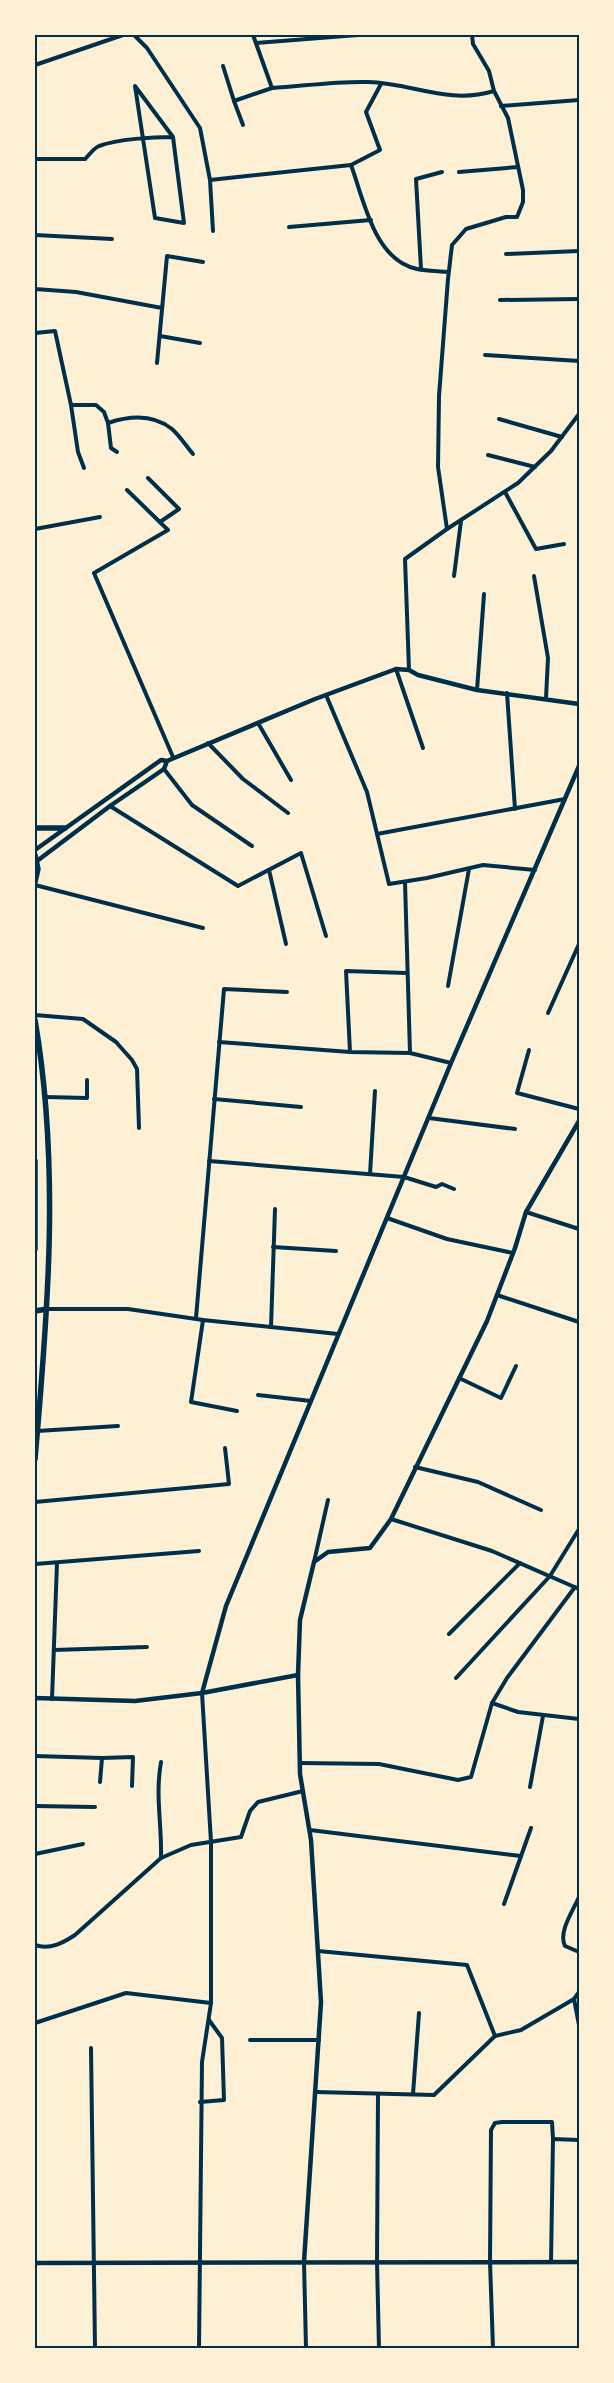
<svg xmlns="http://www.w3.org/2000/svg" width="614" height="2383" font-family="'Public Sans',sans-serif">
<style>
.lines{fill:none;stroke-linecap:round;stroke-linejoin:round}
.minor{stroke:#003049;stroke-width:4}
.tertiary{stroke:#003049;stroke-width:4.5}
.primary{stroke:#003049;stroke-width:5.5}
.neatline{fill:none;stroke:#003049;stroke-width:2}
</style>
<rect width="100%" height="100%" fill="#fdf0d5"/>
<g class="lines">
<g class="minor">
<path d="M134,35L147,48L200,128L210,180L213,231"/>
<path d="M253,35L272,88C304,86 337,81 368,82C413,83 447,105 494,91L508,118L523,190V202L517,217H506L466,229L452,245L448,279L439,396L438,467L447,529"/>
<path d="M472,35L473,44L489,71L494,91"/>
<path d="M256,43L358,35"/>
<path d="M35,65L123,35"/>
<path d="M223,66L234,101L272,88"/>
<path d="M234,101L243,125"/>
<path d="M501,106L579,100"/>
<path d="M35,159H85C89,155 94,148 99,146C118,139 153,137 173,137L184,223L155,218L135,86L173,137"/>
<path d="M351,165L380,150L366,112L381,84"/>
<path d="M459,172L518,167"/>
<path d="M210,180L351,165C364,200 374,260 417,269C427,271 438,271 448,272"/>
<path d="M289,227L371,220"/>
<path d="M35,235L112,239"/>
<path d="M506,254L579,251"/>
<path d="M421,269L416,179L442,172"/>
<path d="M35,289L76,292L162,308"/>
<path d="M500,300L579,299"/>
<path d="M35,333L55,331L71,405H96L104,412L108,423C129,416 153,414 172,429C180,436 186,446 193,454"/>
<path d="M160,336L200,343"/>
<path d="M485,355L579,361"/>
<path d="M157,363L167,256L203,262"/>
<path d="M71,405L78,452L84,468"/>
<path d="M499,419L562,437"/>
<path d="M108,423L111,448L117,452"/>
<path d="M488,455L535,467"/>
<path d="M148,478L179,509L160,522"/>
<path d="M127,490L168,530L94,573L173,757"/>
<path d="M505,492L536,549L564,544"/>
<path d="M35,529L100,517"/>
<path d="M454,576L461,521"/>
<path d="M534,576L548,658L546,698"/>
<path d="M396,669L423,748"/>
<path d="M409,670L405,559L447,529L518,483L551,451L579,414"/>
<path d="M477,690L484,594"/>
<path d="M507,693L515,809"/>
<path d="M326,695L367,792L389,884L427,878L483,865L535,870"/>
<path d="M258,723L291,780"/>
<path d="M208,743L243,779L288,813"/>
<path d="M164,769L192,805L252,846"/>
<path d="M110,806L238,886L301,853L326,936"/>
<path d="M377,834L565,799"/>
<path d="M269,870L286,944"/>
<path d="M405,882L410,1053"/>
<path d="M35,885L203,928"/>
<path d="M448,986L469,869"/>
<path d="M548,1013L579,944"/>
<path d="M35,1015L83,1019L116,1042L132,1060L137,1069L139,1128"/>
<path d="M219,1042L350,1052L410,1053L451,1063"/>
<path d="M529,1050L517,1093L579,1109"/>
<path d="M350,1052L346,971L406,973"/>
<path d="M46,1097L87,1098V1080"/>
<path d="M214,1099L301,1107"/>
<path d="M429,1118L515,1129"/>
<path d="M209,1161L404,1177L436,1187L442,1184L454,1189"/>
<path d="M370,1174L375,1091"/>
<path d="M526,1212L579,1229"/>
<path d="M387,1218L447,1239L513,1253"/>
<path d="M273,1247L336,1251"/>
<path d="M497,1295L579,1322"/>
<path d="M47,1309H128L203,1320L338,1334"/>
<path d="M196,1318L224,989L287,992"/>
<path d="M203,1320L191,1402L237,1411"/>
<path d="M271,1327L275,1209"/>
<path d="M459,1378L501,1398L516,1366"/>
<path d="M258,1395L311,1401"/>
<path d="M37,1431L118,1426"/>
<path d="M415,1467L478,1482L541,1510"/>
<path d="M35,1502L229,1484L225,1448"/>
<path d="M391,1519L492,1551L579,1589"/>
<path d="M314,1562L328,1500"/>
<path d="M35,1564L199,1551"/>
<path d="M449,1634L520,1563"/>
<path d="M54,1650L147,1647"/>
<path d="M456,1678L550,1576L579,1529"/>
<path d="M52,1699L57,1563"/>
<path d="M492,1703L507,1678L575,1587"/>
<path d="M35,1756L102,1758L100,1782"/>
<path d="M102,1758L133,1757L132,1786"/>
<path d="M161,1762C155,1796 162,1824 161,1858"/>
<path d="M300,1763L379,1764L458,1780L471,1777L492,1703L518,1712L579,1719"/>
<path d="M530,1787L543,1716"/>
<path d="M35,1806L95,1807"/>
<path d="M310,1830L521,1856"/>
<path d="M35,1854L83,1844"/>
<path d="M579,1897C573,1911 558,1932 565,1946L579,1952"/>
<path d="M504,1904L531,1828"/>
<path d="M35,1945C50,1950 63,1943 75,1935L161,1858L191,1845L241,1837L250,1811L258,1802L303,1791"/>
<path d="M318,1951L467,1965L495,2036"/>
<path d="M574,1999L579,2025"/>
<path d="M35,2023L126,1993L211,2003"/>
<path d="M250,2040H319"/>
<path d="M91,2048L95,2348"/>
<path d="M315,2092L434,2095L495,2036L521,2030L574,1999L579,1992"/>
<path d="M413,2094L419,2013"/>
<path d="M378,2095L377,2262L379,2348"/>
<path d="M200,2102L224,2100L222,2038L209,2020"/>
<path d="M304,2262L306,2348"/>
<path d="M551,2262L553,2139L579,2140"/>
<path d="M199,2348L202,2062L211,2003V1842L202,1693"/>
<path d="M493,2348L490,2262L491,2130L495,2123L502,2122H552L553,2139"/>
</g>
<g class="tertiary">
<path d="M35,850L161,760L167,761L315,699L396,669L409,670L418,675L477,690L579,704"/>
<path d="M37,861L110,806L164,769L167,761"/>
<path d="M202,1693L226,1606L451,1063L579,766"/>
<path d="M35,1698L135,1701L202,1693L298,1675"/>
<path d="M304,2262L321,2002L311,1840L300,1774L298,1675L300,1620L314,1562L328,1552L370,1548L391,1519L487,1321L515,1248L526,1212L579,1121"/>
<path d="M35,2263L579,2262"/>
</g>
<g class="primary">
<path d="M35,828H65"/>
<path d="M35,855L38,869L35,882"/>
<path d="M35,1020C60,1165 48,1312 35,1459"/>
<path d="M35,1161V1249"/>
<path d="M35,1311L47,1309"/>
</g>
</g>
<rect width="614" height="2383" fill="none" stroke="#fdf0d5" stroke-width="72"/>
<rect x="36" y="36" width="542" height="2311" class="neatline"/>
</svg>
